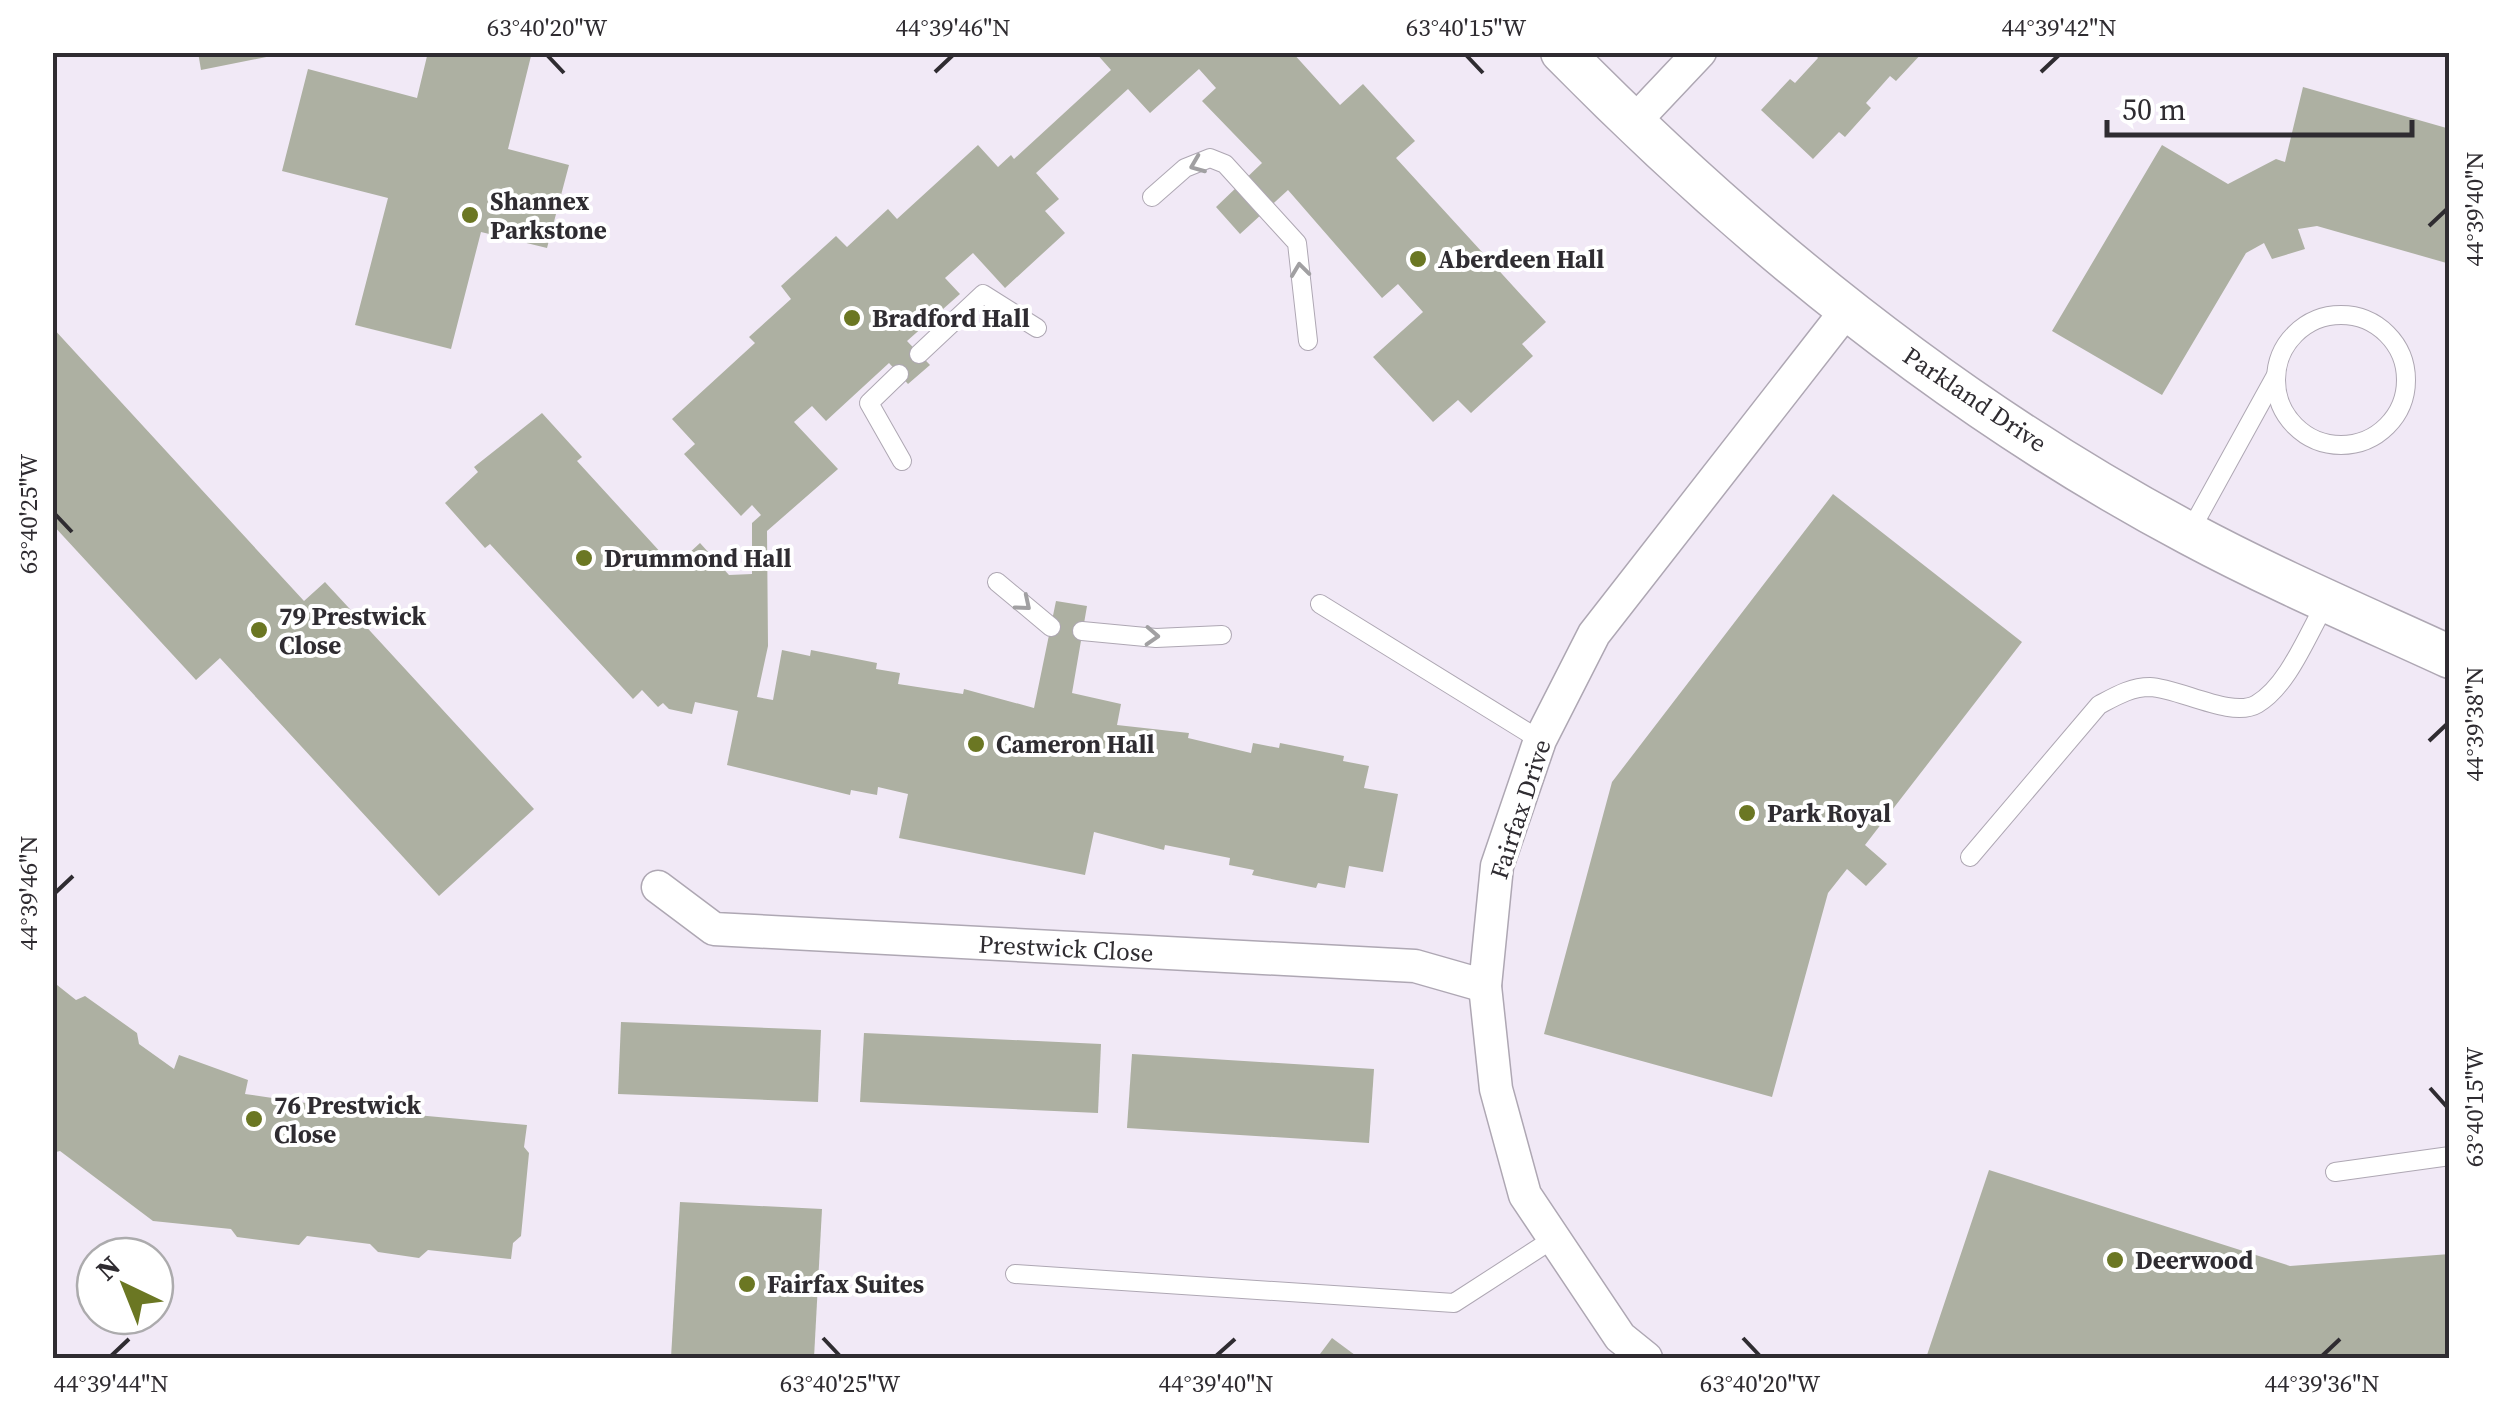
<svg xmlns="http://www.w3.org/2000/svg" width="2502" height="1411" font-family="'Source Serif 4',serif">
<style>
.building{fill:#adb0a2}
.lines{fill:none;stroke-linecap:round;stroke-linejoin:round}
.service-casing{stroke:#aea7b3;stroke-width:20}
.minor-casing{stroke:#aea7b3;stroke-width:35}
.tertiary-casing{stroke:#aea7b3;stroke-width:45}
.service{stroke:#fff;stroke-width:18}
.minor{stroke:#fff;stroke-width:32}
.tertiary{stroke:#fff;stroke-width:42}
.oneway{stroke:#a1a0a2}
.ticks{fill:none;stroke:#2f2c31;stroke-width:4}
.poi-dot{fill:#6b7723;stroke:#fff;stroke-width:4}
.labels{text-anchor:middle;stroke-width:8;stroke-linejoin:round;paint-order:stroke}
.poi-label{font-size:25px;font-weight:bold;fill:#2f2c31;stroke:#fff;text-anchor:start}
.street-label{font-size:25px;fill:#2f2c31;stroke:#fff}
.neatline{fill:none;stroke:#2f2c31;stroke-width:4}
.ticks-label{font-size:25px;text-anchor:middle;fill:#2f2c31}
</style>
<rect width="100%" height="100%" fill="#f1e9f6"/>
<g class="building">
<path d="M198,52H281V54L201,70Z"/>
<path d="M428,52H532L508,149L569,165L547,248L481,232L451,349L355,325L388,198L282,171L308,69L417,98Z"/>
<path d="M1095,52H1292L1340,105L1363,84L1415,141L1396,158L1546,322L1522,344L1533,356L1471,413L1458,400L1433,422L1373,357L1423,312L1398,284L1382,298L1288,190L1240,234L1216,207L1262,163L1202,101L1216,88L1199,69L1150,113L1128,89L1036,173L1059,199L1045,211L1065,233L1005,288L973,253L945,278L960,294L907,341L930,365L908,384L889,363L826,421L812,406L794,422L838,469L767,531L768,646L757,697L773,700L782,650L810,656L811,650L877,663L876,669L900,673L898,684L963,694L964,689L1034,708L1056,601L1087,606L1072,693L1121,704L1117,725L1189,733L1188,738L1251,753L1253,743L1279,748L1280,743L1344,756L1343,761L1369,766L1364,788L1398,794L1383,872L1349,866L1345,888L1318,883L1316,888L1252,875L1254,870L1229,865L1230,858L1165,845L1164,850L1094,832L1085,875L899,838L908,794L878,787L877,795L851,790L850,795L727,765L738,711L695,702L692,714L669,709L663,703L658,707L642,690L633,699L490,544L485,548L445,503L478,472L474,467L542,413L582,457L577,461L674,567L700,543L729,575L752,574V523L761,515L752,505L741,516L684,454L695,444L672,419L755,343L749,337L791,299L781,286L836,236L847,247L888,209L897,219L978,145L998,167L1011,155L1014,159L1111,70Z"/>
<path d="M1813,52H1923L1896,81L1890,76L1866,103L1871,108L1845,137L1839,132L1813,159L1761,110L1790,79L1795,83L1818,58Z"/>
<path d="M2303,87L2450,129V264L2317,226L2298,229L2305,249L2272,259L2264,243L2246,253L2162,395L2052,331L2162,145L2228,184L2276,159L2285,162Z"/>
<path d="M52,327L304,601L325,582L534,809L439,896L220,658L196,680L52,524Z"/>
<path d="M1833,494L2022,642L1865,845L1887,864L1866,886L1847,869L1828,893L1772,1097L1544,1034L1612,782Z"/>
<path d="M52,981L76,1000L85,996L137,1033L139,1044L174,1069L179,1055L248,1080L245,1094L306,1103L313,1097L376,1104L383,1112L527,1125L524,1147L529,1153L521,1236L513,1243L511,1259L428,1250L419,1258L378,1252L370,1244L307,1236L299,1245L237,1237L231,1229L153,1221L60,1151L52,1153Z"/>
<path d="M621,1022L821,1030L818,1102L618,1094Z"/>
<path d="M864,1033L1101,1044L1098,1113L860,1102Z"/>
<path d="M1132,1054L1374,1069L1369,1143L1127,1128Z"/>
<path d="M1989,1170L2290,1266L2450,1254V1358H1926Z"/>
<path d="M680,1202L822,1209L814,1358H671Z"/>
<path d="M1332,1338L1359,1358H1317Z"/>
</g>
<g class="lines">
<g class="service-casing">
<g id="service">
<path d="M1152,197L1185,168L1210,158L1225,164L1297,243L1308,341"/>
<circle cx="2341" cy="380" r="65"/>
<path d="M919,354L983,294L1037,328"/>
<path d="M899,374L869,403L902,461"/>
<path d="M2189,533L2275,377"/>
<path d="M997,582L1051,627"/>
<path d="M1320,604L1540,740"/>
<path d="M1082,631L1156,638L1222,635"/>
<path d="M1970,857L2099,705C2116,696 2131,687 2150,687C2179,688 2232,719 2257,704C2289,685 2308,633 2327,601"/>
<path d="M2335,1172L2450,1156"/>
<path d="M1015,1274L1454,1303L1553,1239"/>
</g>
</g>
<g class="minor-casing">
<g id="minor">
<path d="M1632,124L1700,52"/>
<path d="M658,887L714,929L1415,966L1485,986"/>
<path d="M1646,1358L1620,1337L1525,1195L1496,1089L1485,986L1497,866L1540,740L1594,634L1846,311"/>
</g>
</g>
<g class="tertiary-casing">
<path id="tertiary" d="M1562,52C1747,240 1956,410 2190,534C2274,579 2363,617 2450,657"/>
</g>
<use href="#service" class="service"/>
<use href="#minor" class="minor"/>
<use href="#tertiary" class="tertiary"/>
</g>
<defs><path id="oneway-chevron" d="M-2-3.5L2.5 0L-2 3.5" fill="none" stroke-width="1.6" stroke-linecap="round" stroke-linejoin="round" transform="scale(2.5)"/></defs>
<g class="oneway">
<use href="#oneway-chevron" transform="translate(1197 165) rotate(158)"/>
<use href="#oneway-chevron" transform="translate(1300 270) rotate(-97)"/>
<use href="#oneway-chevron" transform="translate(1024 604) rotate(40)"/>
<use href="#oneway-chevron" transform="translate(1152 636) rotate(3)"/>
</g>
<path class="ticks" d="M547,55L564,73M1466,55L1483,73M935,72L953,55M2041,72L2059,55M2429,226L2447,209M55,514L72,532M2429,741L2447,724M55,893L73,876M2430,1088L2447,1107M823,1338L840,1356M1743,1338L1760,1356M111,1356L129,1339M1216,1356L1235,1339M2322,1356L2340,1339"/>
<g class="poi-dot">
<circle cx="470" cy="215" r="10"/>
<circle cx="1418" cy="259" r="10"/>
<circle cx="852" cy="318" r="10"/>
<circle cx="584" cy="558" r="10"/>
<circle cx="259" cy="630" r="10"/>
<circle cx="976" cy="744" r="10"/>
<circle cx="1747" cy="813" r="10"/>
<circle cx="254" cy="1119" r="10"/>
<circle cx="2115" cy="1260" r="10"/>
<circle cx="747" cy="1284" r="10"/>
</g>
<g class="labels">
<g class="poi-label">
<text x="490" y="210">Shannex<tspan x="490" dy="29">Parkstone</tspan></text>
<text x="1438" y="268">Aberdeen Hall</text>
<text x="872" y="327">Bradford Hall</text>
<text x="604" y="567">Drummond Hall</text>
<text x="279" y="625">79 Prestwick<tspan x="279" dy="29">Close</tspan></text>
<text x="996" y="753">Cameron Hall</text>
<text x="1767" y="822">Park Royal</text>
<text x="274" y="1114">76 Prestwick<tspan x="274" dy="29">Close</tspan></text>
<text x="2135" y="1269">Deerwood</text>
<text x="767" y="1293">Fairfax Suites</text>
</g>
<g class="street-label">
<text transform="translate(1975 399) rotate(34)" y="9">Parkland Drive</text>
<text transform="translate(1520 809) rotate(-72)" y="9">Fairfax Drive</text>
<text transform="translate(1066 948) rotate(3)" y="9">Prestwick Close</text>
</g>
</g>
<rect width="2502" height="1411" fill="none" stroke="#ffffff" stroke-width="110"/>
<g transform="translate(125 1286) rotate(317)"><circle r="48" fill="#ffffff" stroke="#acabad" stroke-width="2.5"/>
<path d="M0-8L18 38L0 25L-18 38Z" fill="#6b7723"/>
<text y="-15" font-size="28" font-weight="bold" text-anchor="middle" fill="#2f2c31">N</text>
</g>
<path d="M2107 120v15h305v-15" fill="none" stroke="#2f2c31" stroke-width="5"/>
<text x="2122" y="120" font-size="30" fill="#2f2c31" stroke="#ffffff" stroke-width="8" paint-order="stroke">50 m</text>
<rect x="55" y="55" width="2392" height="1301" class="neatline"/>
<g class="ticks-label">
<text x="547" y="36">63°40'20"W</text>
<text x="953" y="36">44°39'46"N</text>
<text x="1466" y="36">63°40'15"W</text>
<text x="2059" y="36">44°39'42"N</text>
<text transform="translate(2474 209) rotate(-90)" y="9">44°39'40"N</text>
<text transform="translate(28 514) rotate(-90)" y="9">63°40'25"W</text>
<text transform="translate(2474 724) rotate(-90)" y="9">44°39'38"N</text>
<text transform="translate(28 893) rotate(-90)" y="9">44°39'46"N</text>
<text transform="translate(2474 1107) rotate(-90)" y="9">63°40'15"W</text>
<text x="111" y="1392">44°39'44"N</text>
<text x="840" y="1392">63°40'25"W</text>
<text x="1216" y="1392">44°39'40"N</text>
<text x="1760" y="1392">63°40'20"W</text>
<text x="2322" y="1392">44°39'36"N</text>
</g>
</svg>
